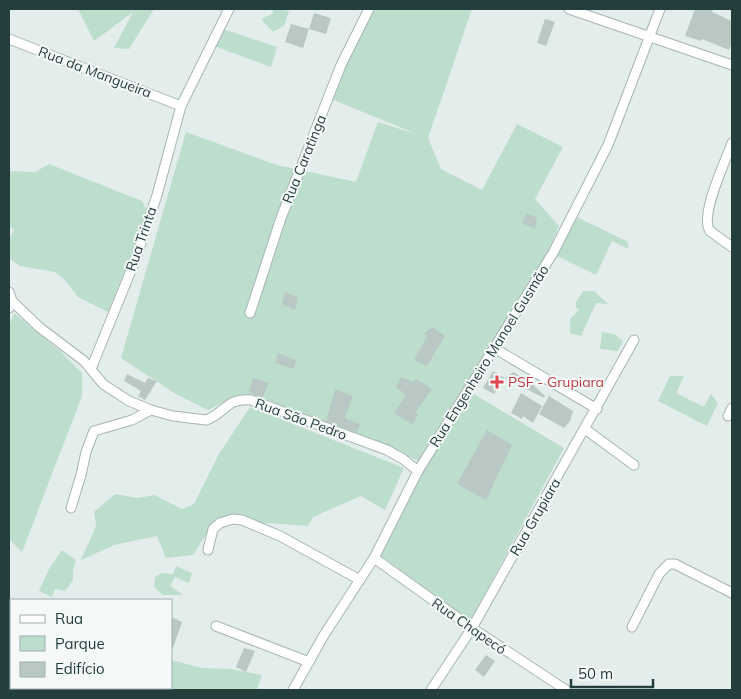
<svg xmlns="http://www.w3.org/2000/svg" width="741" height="699" font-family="Mulish,sans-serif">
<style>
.green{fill:#bdddcd}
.building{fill:#b9c8c5}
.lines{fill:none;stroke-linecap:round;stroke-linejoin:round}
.minor-casing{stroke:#a6b5b3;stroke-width:11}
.minor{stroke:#fff;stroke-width:9}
.health-dot{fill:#e0444e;stroke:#f4f9f8;stroke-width:2}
.labels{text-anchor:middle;stroke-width:4;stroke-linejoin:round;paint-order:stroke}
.street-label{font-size:14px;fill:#233e3d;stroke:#f4f9f8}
.health-label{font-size:14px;fill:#be3a42;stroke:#f4f9f8;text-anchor:start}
</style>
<rect width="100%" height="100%" fill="#e3edeb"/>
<g class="green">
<path d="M78,9H154L129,49L114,48L133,12L94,41Z"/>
<path d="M274,9L289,11L284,26L273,32L261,19L272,14Z"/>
<path d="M372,9H472L428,138L441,169L482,190L517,124L563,147L535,199L559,226L536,281L419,461L273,402L237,395L208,410L176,394L121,358L186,132L277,165L356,182L378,122L419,135L329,98Z"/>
<path d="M223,29L277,47L271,67L214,46Z"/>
<path d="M49,164L142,201L147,211L133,251L108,312L78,297L65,280L55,272L20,266L9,258V239L14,230L9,226V171L35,172Z"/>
<path d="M575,216L628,242V249L612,241L596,275L555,255Z"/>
<path d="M583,291H594L608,304L596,303L581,336L570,333V319L579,310L576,308V302Z"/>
<path d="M14,313L62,353L82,373V396L22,552L9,539V326Z"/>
<path d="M602,332L614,334L623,341L618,351L600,349Z"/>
<path d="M670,376H684L676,393L704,407L711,394L718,403L707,426L658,401Z"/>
<path d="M472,393L564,448L470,621L380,555L419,473Z"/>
<path d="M250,407L404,468L385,510L361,496L313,517L308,526L216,519L193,555L166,558L157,536L114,545L81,560L96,526L94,512L115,494L138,498L154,495L182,509L194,504L219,454Z"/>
<path d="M62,550L76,560L73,571V580L65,591L55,589L52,597L39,591L49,569Z"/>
<path d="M176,566L192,573L189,583L175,577L170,586L183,595H163L154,587L155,577L162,573L173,574Z"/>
<path d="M171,660L202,668L231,669L262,675L257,689L246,690H145L142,688H171Z"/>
</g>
<g class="building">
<path d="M695,9H713L712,12L732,21V42L729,50L702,39L701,41L685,36Z"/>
<path d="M314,13L331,18L326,34L309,29Z"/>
<path d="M545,19L555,22L546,46L537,43Z"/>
<path d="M291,24L309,29L303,48L285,42Z"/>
<path d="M527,213L537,218L535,229L522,223Z"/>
<path d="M285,292L298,297L295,310L282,305Z"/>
<path d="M432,327L445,336L427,366L414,360L427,336L424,334Z"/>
<path d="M278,353L296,360L294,369L275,363Z"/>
<path d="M493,371L505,378L494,394L483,388Z"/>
<path d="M513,372L529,381L545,396L544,398L505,378Z"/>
<path d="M127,374L145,383L148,378L157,381L145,400L138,396L141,391L124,381Z"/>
<path d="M401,377L414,382L416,379L432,389L415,413L418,414L413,425L394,413L406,395L396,387Z"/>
<path d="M253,378L269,383L262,398L249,392Z"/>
<path d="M335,389L353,396L345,418L360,424L357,432L326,421Z"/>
<path d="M521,393L542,406L533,423L523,416L522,419L511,413Z"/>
<path d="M549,396L573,411L570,421L564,428L539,414Z"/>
<path d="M487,430L512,445L486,500L457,484Z"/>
<path d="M171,617L182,622L173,648H171Z"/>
<path d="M244,648L255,651L246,672L236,667Z"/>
<path d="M486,655L495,661L484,677L475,670Z"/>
</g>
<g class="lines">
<g class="minor-casing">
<g id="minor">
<path d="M569,9L732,65"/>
<path d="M9,39L181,106"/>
<path d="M732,143C726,160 699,216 710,231L732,247"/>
<path d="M9,292L12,301L9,308"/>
<path d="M12,301L39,327L84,361L103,384L129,401L151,410L173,416L206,420C224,414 227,397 251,400L387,450L403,459L418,471"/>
<path d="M250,313L281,218L341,65L369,9"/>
<path d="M494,348L597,409"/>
<path d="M91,369L136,258L157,195L181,106L229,9"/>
<path d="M728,416L732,408"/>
<path d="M585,429L634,465"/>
<path d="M71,508L81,475L86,452L94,431L132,420L151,410"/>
<path d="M208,550L213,529L220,523L233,519L242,520L280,536L360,580"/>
<path d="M374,558L472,628L566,690"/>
<path d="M216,626L309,662"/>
<path d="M632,627L659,574L669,564H675L732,593"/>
<path d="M37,690L40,688"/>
<path d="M293,690L324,635L374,558L418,471L553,253L608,145L660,9"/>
<path d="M431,690L472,628L634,340"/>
</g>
</g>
<use href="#minor" class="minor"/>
</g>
<path class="health-dot" d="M494.5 374.5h5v5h5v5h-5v5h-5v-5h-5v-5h5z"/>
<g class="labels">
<g class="street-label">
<text transform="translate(95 72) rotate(21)" y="5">Rua da Mangueira</text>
<text transform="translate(304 159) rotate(-68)" y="5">Rua Caratinga</text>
<text transform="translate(141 239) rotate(-71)" y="5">Rua Trinta</text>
<text transform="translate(489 356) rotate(-58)" y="5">Rua Engenheiro Manoel Gusmão</text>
<text transform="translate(301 419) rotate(20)" y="5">Rua São Pedro</text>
<text transform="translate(535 517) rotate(-60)" y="5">Rua Grupiara</text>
<text transform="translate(469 626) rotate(35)" y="5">Rua Chapecó</text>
</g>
<g class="health-label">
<text x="508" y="387">PSF - Grupiara</text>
</g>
</g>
<rect width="741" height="699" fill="none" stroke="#233e3d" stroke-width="20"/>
<rect x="10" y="599" width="162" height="90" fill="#f4f9f8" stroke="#a0aead"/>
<rect x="20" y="615" width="25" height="8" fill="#ffffff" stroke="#a0aead"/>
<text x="55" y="624" font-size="15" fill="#233e3d">Rua</text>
<rect x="20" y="636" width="25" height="15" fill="#bdddcd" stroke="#a0aead"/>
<text x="55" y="649" font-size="15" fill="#233e3d">Parque</text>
<rect x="20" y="662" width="25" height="15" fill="#b9c8c5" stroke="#a0aead"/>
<text x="55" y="674" font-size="15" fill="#233e3d">Edifício</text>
<path d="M571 679v8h82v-8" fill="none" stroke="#233e3d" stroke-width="2.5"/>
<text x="578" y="679" font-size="15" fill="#233e3d" stroke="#f4f9f8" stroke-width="4" paint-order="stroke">50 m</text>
</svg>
